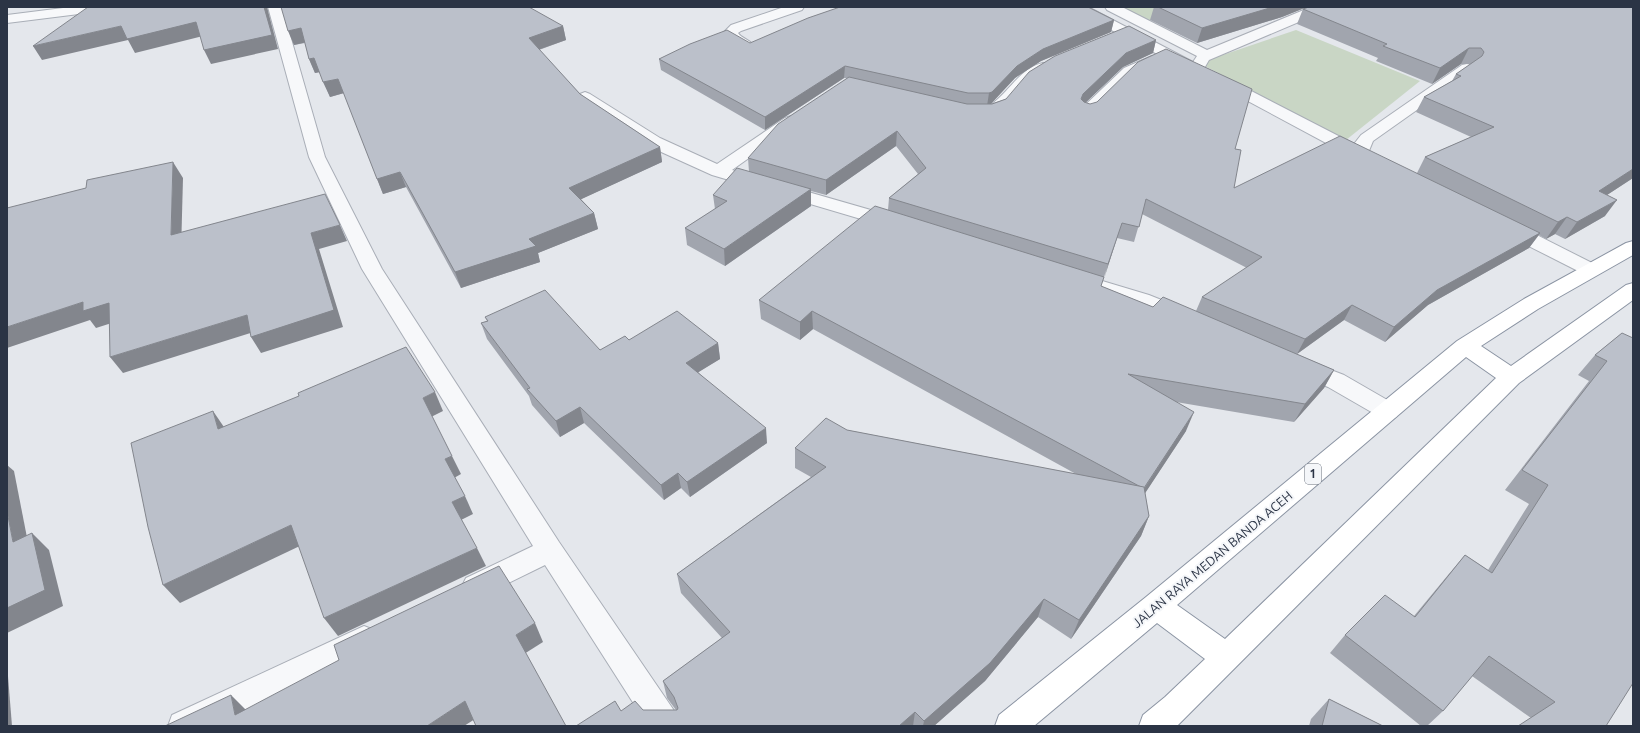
<svg xmlns="http://www.w3.org/2000/svg" width="1640" height="733" font-family="Ubuntu,sans-serif">
<style>
.green{fill:#c9d6c5}
.lines{fill:none;stroke-linecap:round;stroke-linejoin:round}
.minor-casing{stroke:#a9aeb7;stroke-width:2}
.highway-casing{stroke:#8b94a3;stroke-width:2}
.minor{fill:#f7f8fa;fill-rule:evenodd}
.highway{fill:#fff;fill-rule:evenodd}
.wall{fill:#a1a5ae;fill-rule:evenodd}
.shaded-wall{fill:#83868d}
.building{fill:#bbc0ca;stroke:#83868d}
.labels{text-anchor:middle;stroke-width:4;stroke-linejoin:round;paint-order:stroke}
.shield{fill:#f4f6f9;stroke:#676e7b;stroke-width:1}
.shield-label{font-size:12px;font-weight:bold;fill:#2b3445}
.street-label{font-size:13px;fill:#2b3445;stroke:#f4f6f9}
</style>
<rect width="100%" height="100%" fill="#e4e7ec"/>
<g class="green">
<path d="M1120,7H1187L1147,21Z"/>
<path d="M1296,30L1420,81L1346,140L1199,63Z"/>
</g>
<g class="lines">
<g class="minor-casing">
<g id="minor">
<path d="M71,7H110L108,10L103,11L7,23V15Z"/>
<path d="M268,7H282L325,157L382,269L559,542L677,715L681,726H648L545,565L486,594L476,598L466,594L462,586L466,578L533,546L362,269L309,157Z"/>
<path d="M784,7H804L802,10L741,31L738,33C742,39 749,39 753,45L751,48C739,51 730,42 724,32L731,25Z"/>
<path d="M1071,7H1088L1193,62L1197,56L1107,10L1105,7H1122L1207,50L1311,7H1329L1327,10L1209,60L1202,72L1197,73L1192,72L1190,69L1184,68L1073,10Z"/>
<path d="M1152,56L1157,57L1159,60L1157,63L1134,74L1093,115L1087,117L1081,115L1079,112L1081,109L1124,68Z"/>
<path d="M1043,63L1048,64L1050,67L1048,70C1041,75 1034,79 1028,85C1013,99 1000,122 975,116L973,113C977,107 986,108 992,104C1010,91 1020,68 1043,63Z"/>
<path d="M1467,64L1472,65L1474,68L1472,71L1373,141L1366,158L1360,159L1354,158L1218,85L1215,82L1218,79L1223,77L1228,79L1354,144L1361,135L1462,65Z"/>
<path d="M585,92L590,94L660,138L717,164L785,118L791,116L797,118L799,121L797,124L732,170L902,219L904,223L902,227L895,229L888,227L712,175L648,146L580,100L577,97L580,94Z"/>
<path d="M1508,222L1515,224L1598,266L1601,270L1598,274L1591,276L1584,274L1501,232L1499,228L1501,224Z"/>
<path d="M1079,274L1149,295L1189,311L1192,316L1189,321L1182,323L1135,305L1072,284L1069,280L1072,276Z"/>
<path d="M1302,359L1344,375L1396,405L1400,411L1396,417L1388,420L1380,417L1328,387L1294,373L1291,367L1294,361Z"/>
<path d="M364,626L374,630L378,639L374,648L216,726H168L172,715Z"/>
</g>
</g>
<g class="highway-casing">
<path id="highway" d="M1633,241V255L1538,309L1481,346L1511,366L1626,285L1633,283V300L1519,383L1177,726H1139L1143,715L1165,697L1205,659L1157,623L1034,726H995L999,715L1146,597L1457,341L1524,299L1626,243ZM1466,357L1496,378L1225,639L1177,605Z"/>
</g>
<use href="#minor" class="minor"/>
<use href="#highway" class="highway"/>
</g>
<g class="wall">
<path d="M281,7L563,26L566,40L539,50L580,94L660,147L662,162L581,199L594,213L598,229L538,253L540,262L461,288L406,187L383,194L344,93L330,97L320,72L315,73L309,59L305,43L294,45Z"/>
<path d="M1154,7H1307L1282,17L1197,43L1150,20Z"/>
<path d="M1633,7V178L1607,195L1605,216L1565,239L1555,234L1546,239L1539,235L1529,248L1428,305L1385,342L1344,320L1297,354L1334,370L1324,388L1294,422L1176,402L1186,431L1145,493L1149,516L1141,536L1071,639L1038,617L985,681L934,726H576L621,711L676,710L667,698L663,681L722,638L681,593L677,574L811,477L795,468V448L847,430L1076,474L813,329L800,340L761,319L759,300L888,210L889,198L918,174L896,146L826,195L811,191V206L725,266L687,245L685,228L715,209L713,195L749,172L748,158L847,78H844L765,130L661,70L659,59L750,43L1114,20L1111,32L1041,61L1015,78L990,104L1006,99L1156,40L1153,53L1123,67L1085,103L1235,149L1234,188L1417,173L1425,157L1471,137L1416,112L1424,97L1452,81L1456,74L1471,64H1461L1432,84L1376,61L1378,58L1297,24L1303,9ZM1142,214L1247,268L1202,297L1196,311L1153,307L1101,286L1117,238L1134,242Z"/>
<path d="M485,317L600,350L629,340L718,343L720,359L698,372L767,443L690,497L681,488L664,500L584,423L560,437L532,405L529,396L487,339L481,323L487,321Z"/>
<path d="M1622,333L1633,683L1531,718L1472,676L1443,711L1427,726H1421L1330,653L1345,635L1414,616L1448,575L1465,555L1488,570L1529,504L1505,490L1589,381L1578,375L1595,355Z"/>
<path d="M1329,699L1383,726H1309L1311,719Z"/>
</g>
<g class="shaded-wall">
<path d="M264,7H267L278,49L211,64L204,50Z"/>
<path d="M1273,7H1307L1282,17L1197,43L1202,28Z"/>
<path d="M1114,20L1111,32L1041,61L1015,78L990,105L987,106L989,93L1017,66L1043,49Z"/>
<path d="M196,22L203,36L135,53L128,40L42,60L33,46L121,26Z"/>
<path d="M563,26L566,40L532,52L529,38Z"/>
<path d="M301,28L307,42L294,45L288,31Z"/>
<path d="M1156,40L1153,53L1123,67L1080,108L1081,99L1083,94L1126,53Z"/>
<path d="M1469,48L1461,64L1432,84L1440,68Z"/>
<path d="M314,58L320,72L315,73L309,59Z"/>
<path d="M845,66L844,78L765,130V117Z"/>
<path d="M338,79L344,93L330,97L323,82Z"/>
<path d="M897,131L896,146L826,195V180Z"/>
<path d="M660,147L662,162L573,203L569,188Z"/>
<path d="M173,162L183,178L181,252L171,235Z"/>
<path d="M1633,169V178L1587,208L1599,191Z"/>
<path d="M400,172L406,187L383,194L377,179Z"/>
<path d="M811,189V206L725,266L724,249Z"/>
<path d="M1617,200L1605,216L1565,239L1577,222Z"/>
<path d="M594,213L598,229L538,253L540,262L461,288L455,272L529,239Z"/>
<path d="M1567,217L1555,234L1546,239L1558,222Z"/>
<path d="M1122,223L1117,238L1104,279L1108,264Z"/>
<path d="M340,225L347,241L319,249L343,327L261,353L251,337L311,233Z"/>
<path d="M1540,233L1529,248L1428,305L1385,342L1394,327L1437,290Z"/>
<path d="M83,302L109,303L121,320L96,328L90,320L7,348V327Z"/>
<path d="M1352,305L1344,320L1297,354L1305,339Z"/>
<path d="M812,311L813,329L800,340V322Z"/>
<path d="M247,315L257,331L123,373L110,357Z"/>
<path d="M718,343L720,359L689,378L686,363Z"/>
<path d="M1334,370L1324,388L1294,422L1305,404Z"/>
<path d="M435,392L443,411L431,417L423,398Z"/>
<path d="M580,407L584,423L560,437L556,421Z"/>
<path d="M213,411L226,430L218,429Z"/>
<path d="M1194,412L1186,431L1136,507L1144,489Z"/>
<path d="M766,428L767,443L690,497L687,482Z"/>
<path d="M452,456L461,474L454,478L445,459Z"/>
<path d="M7,465L14,471L31,558L13,542L7,511Z"/>
<path d="M678,473L681,488L664,500L661,485Z"/>
<path d="M465,496L473,514L461,520L452,502Z"/>
<path d="M1149,516L1141,536L1071,639L1079,620Z"/>
<path d="M291,525L304,544L180,603L163,585Z"/>
<path d="M32,533L49,550L63,606L7,633V608Z"/>
<path d="M477,548L486,566L338,636L324,618Z"/>
<path d="M1044,599L1038,617L985,681L934,726H923L924,721Z"/>
<path d="M535,623L543,642L524,654L516,635Z"/>
<path d="M7,664L12,726H7Z"/>
<path d="M231,695L248,712L235,715Z"/>
<path d="M465,701L475,719L464,726H427Z"/>
<path d="M915,712L913,726H899Z"/>
</g>
<g class="building">
<path d="M88,7H264L272,35L204,50L196,22L127,39L121,26L33,46Z"/>
<path d="M281,7H529L563,26L529,38L580,94L660,147L569,188L594,213L529,239L536,246L455,272L400,172L377,179L338,79L323,82L314,58L309,59L301,28L288,31Z"/>
<path d="M840,7H1088L1114,20L1043,49L1017,66L992,92L989,93H968L845,66L765,117L659,59L690,44L727,30L750,43L808,18Z"/>
<path d="M1158,7H1273L1202,28Z"/>
<path d="M1309,7H1633V169L1599,191L1617,200L1577,222L1567,217L1558,222L1425,157L1494,127L1424,97L1461,76L1456,74L1482,56L1484,52L1481,48H1469L1440,68L1383,46L1387,44L1303,9Z"/>
<path d="M1129,26L1156,40L1126,53L1083,94L1081,99L1084,102L1090,104L1097,102L1138,62L1166,49L1252,89L1235,149L1241,150L1234,188L1340,136L1540,233L1437,290L1394,327L1352,305L1305,339L1202,297L1262,257L1146,199L1139,227L1122,223L1108,264L889,198L926,168L897,131L826,180L748,158L778,124L849,77L967,104H992L1006,99L1029,72L1055,56Z"/>
<path d="M173,162L171,235L325,194L340,225L311,233L334,310L251,337L247,315L110,357L109,303L83,311V302L7,327V208L86,188L87,180Z"/>
<path d="M737,168L811,189L724,249L685,228L727,201L713,195Z"/>
<path d="M875,206L1104,277L1101,286L1153,307L1163,297L1334,370L1305,404L1128,374L1194,412L1144,488L1139,486L812,311L800,322L759,300Z"/>
<path d="M545,290L600,350L625,336L629,340L677,311L718,343L686,363L766,428L687,482L678,473L661,485L580,407L556,421L527,389L530,388L481,323L488,321L485,317Z"/>
<path d="M1622,333L1633,338V683L1606,726H1518L1555,702L1489,656L1443,711L1345,635L1385,595L1415,617L1465,555L1492,573L1548,485L1522,470L1607,361L1595,355Z"/>
<path d="M406,347L435,392L423,398L452,456L445,459L465,496L452,502L477,548L324,618L291,525L163,585L148,527L131,443L213,411L218,429L299,396L298,393Z"/>
<path d="M826,418L847,430L1144,487L1149,516L1079,620L1044,599L990,663L924,721L915,712L899,726H576L615,701L621,711L635,701L643,710H677L678,708L674,697L663,681L730,632L677,574L826,467L795,448Z"/>
<path d="M7,511L13,542L32,533L45,590L7,608Z"/>
<path d="M499,566L535,623L516,635L566,726H476L465,701L427,726H165L231,695L235,715L339,660L334,645Z"/>
<path d="M1329,699L1383,726H1322Z"/>
</g>
<g class="labels">
<rect class="shield" x="1305" y="464" width="16" height="20" rx="3"/>
<g class="shield-label">
<text x="1313" y="478">1</text>
</g>
<g class="street-label">
<text transform="translate(1212 559) rotate(-40)" y="5">JALAN RAYA MEDAN BANDA ACEH</text>
</g>
</g>
<rect width="1640" height="733" fill="none" stroke="#2b3445" stroke-width="16"/>
</svg>
